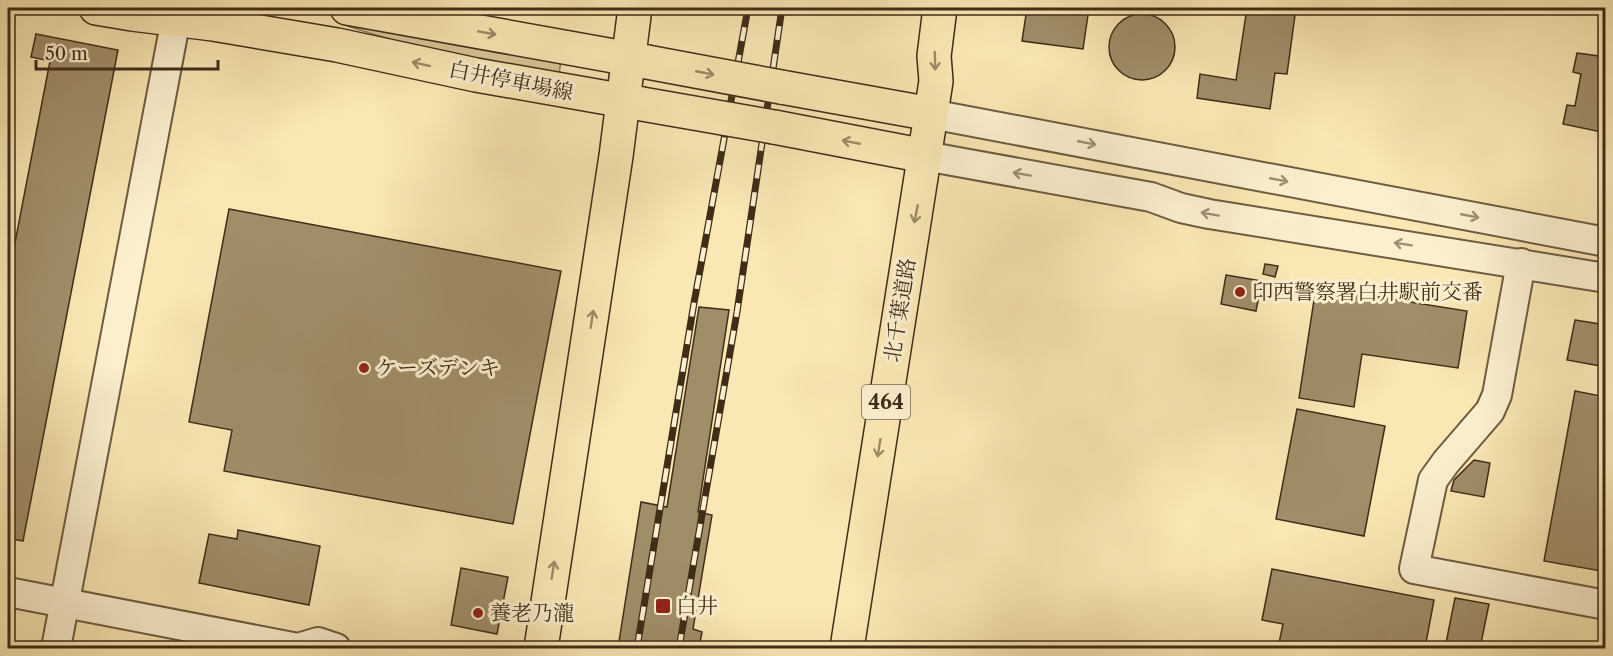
<svg xmlns="http://www.w3.org/2000/svg" width="1613" height="656" font-family="'Libre Caslon Text','Noto Serif JP',serif">
<style>
.green{fill:#d9c799;stroke:#8c7a58;stroke-width:1.5}
.water{fill:#baa87f;stroke:#897756;stroke-width:1.5}
.building{fill:#a08e69;stroke:#3f2d18;stroke-width:1.5}
.lines{fill:none;stroke-linecap:round;stroke-linejoin:round}
.minor-casing{stroke:#6e5c3f;stroke-width:32}
.major-casing{stroke:#3f2d18;stroke-width:36}
.highway-casing{stroke:#3f2d18;stroke-width:36}
.minor{stroke:#fbefce;stroke-width:28}
.major{stroke:#f9e7b4;stroke-width:33}
.highway{stroke:#f9e7b4;stroke-width:33}
.rail-casing{stroke:#3f2d18;stroke-width:7}
.rail{stroke:#fbefce;stroke-width:4.5;stroke-dasharray:14;stroke-linecap:butt}
.major-bridge-casing{stroke:#3f2d18;stroke-width:36;stroke-linecap:butt}
.major-bridge{stroke:#f9e7b4;stroke-width:33}
.oneway{stroke:#9c8a66}
.oneway2{stroke:#9d8e73}
.poi-dot{fill:#8f2418;stroke:#fbefce;stroke-width:2}
.labels{text-anchor:middle;stroke-width:6;stroke-linejoin:round;paint-order:stroke}
.shield{fill:#fbefce;stroke:#77674f;stroke-width:1.5}
.shield-label{font-size:20px;font-weight:bold;fill:#3f2d18}
.street-label{font-size:21px;fill:#3f2d18;stroke:#fbefce}
.poi-label{font-size:21px;fill:#3f2d18;stroke:#fbefce;text-anchor:start}
</style>
<rect width="100%" height="100%" fill="#f9e7b4"/>
<filter id="stains"><feTurbulence type="fractalNoise" baseFrequency=".00333" numOctaves="4"/><feColorMatrix values="0 0 0 0 .2 0 0 0 0 .09 0 0 0 0 .02 0 0 0 .5 -.17"/></filter>
<radialGradient id="worn" r=".72"><stop offset=".6" stop-color="#630" stop-opacity="0"/><stop offset="1" stop-color="#630" stop-opacity=".3"/></radialGradient>
<path class="green" d="M347,23L561,61L558,80L476,66L347,26Z"/>
<path class="water" d="M942,642L949,643L957,648H926L935,643Z"/>
<g class="building">
<path d="M1027,8H1089L1083,49L1022,41Z"/>
<path d="M1247,8H1296L1287,74L1275,73L1270,109L1197,98L1200,74L1236,80Z"/>
<circle cx="1142" cy="47" r="33"/>
<path d="M36,34L118,50L23,541L8,538V279L50,61L31,57Z"/>
<path d="M1577,53L1606,57V117L1601,132L1563,124L1567,105L1575,106L1581,74L1573,72Z"/>
<path d="M229,209L561,271L513,524L224,471L232,430L189,422Z"/>
<path d="M1265,264L1278,266L1275,277L1263,274Z"/>
<path d="M1226,275L1262,281L1256,311L1221,304Z"/>
<path d="M1316,287L1467,311L1458,368L1362,354L1354,407L1299,398Z"/>
<path d="M699,307L729,310L698,512L712,515L693,629L702,632L699,648H618L641,502L667,507Z"/>
<path d="M1575,320L1606,325V367L1567,360Z"/>
<path d="M1575,391L1606,397V546L1601,571L1544,561Z"/>
<path d="M1297,409L1385,426L1364,536L1276,519Z"/>
<path d="M1474,460L1490,463L1484,497L1451,491L1454,480Z"/>
<path d="M238,530L320,546L309,605L199,583L209,534L237,539Z"/>
<path d="M461,568L508,577L497,634L451,625Z"/>
<path d="M1272,569L1434,600L1425,648H1278L1283,624L1262,620Z"/>
<path d="M1455,598L1489,604L1480,648H1445Z"/>
<path d="M8,639L13,640L12,648H8Z"/>
</g>
<g class="lines">
<g class="minor-casing">
<g id="minor">
<path d="M931,114L1606,242"/>
<path d="M925,156L1151,197L1181,208L1209,214L1606,278"/>
<path d="M1521,263L1497,395L1490,411L1446,462L1433,480L1414,569L1606,605"/>
<path d="M8,592L298,648L318,642L336,648"/>
<path d="M56,648L178,8"/>
</g>
</g>
<g class="major-casing">
<g id="major">
<path d="M96,8L132,14L213,24L337,45L476,75L642,104"/>
<path d="M347,8L647,62"/>
<path d="M781,87L931,114"/>
<path d="M774,127L925,156"/>
</g>
</g>
<g class="highway-casing">
<g id="highway">
<path d="M541,648L616,156L635,8"/>
<path d="M847,648L931,114L936,81L934,56L940,8"/>
</g>
</g>
<use href="#minor" class="minor"/>
<use href="#major" class="major"/>
<use href="#highway" class="highway"/>
<g class="rail-casing">
<g id="rail">
<path d="M637,648L694,303L748,8"/>
<path d="M679,648L737,312L782,8"/>
</g>
</g>
<use href="#rail" class="rail"/>
<g class="major-bridge-casing">
<g id="major-bridge">
<path d="M647,62L781,87"/>
<path d="M642,104L774,127"/>
</g>
</g>
<use href="#major-bridge" class="major-bridge"/>
</g>
<defs><path id="oneway-shaft" d="M-6 0H5M1.5-3L5.5 0L1.5 3" fill="none" stroke-width="1.6" stroke-linecap="round" stroke-linejoin="round" transform="scale(1.5)"/></defs>
<g class="oneway">
<use href="#oneway-shaft" transform="translate(487 33) rotate(10)"/>
<use href="#oneway-shaft" transform="translate(935 61) rotate(89)"/>
<use href="#oneway-shaft" transform="translate(421 64) rotate(-167)"/>
<use href="#oneway-shaft" transform="translate(705 73) rotate(11)"/>
<use href="#oneway-shaft" transform="translate(851 142) rotate(-169)"/>
<use href="#oneway-shaft" transform="translate(916 214) rotate(101)"/>
<use href="#oneway-shaft" transform="translate(592 319) rotate(-81)"/>
<use href="#oneway-shaft" transform="translate(879 448) rotate(99)"/>
<use href="#oneway-shaft" transform="translate(553 570) rotate(-81)"/>
</g>
<g class="oneway2">
<use href="#oneway-shaft" transform="translate(1087 143) rotate(11)"/>
<use href="#oneway-shaft" transform="translate(1022 174) rotate(-170)"/>
<use href="#oneway-shaft" transform="translate(1279 180) rotate(11)"/>
<use href="#oneway-shaft" transform="translate(1210 214) rotate(-170)"/>
<use href="#oneway-shaft" transform="translate(1470 216) rotate(11)"/>
<use href="#oneway-shaft" transform="translate(1403 244) rotate(-171)"/>
</g>
<g class="poi-dot">
<circle cx="1240" cy="292" r="6"/>
<circle cx="364" cy="368" r="6"/>
<rect x="655" y="598" width="16" height="16" rx="3"/>
<circle cx="478" cy="613" r="6"/>
</g>
<g class="labels">
<rect class="shield" x="862" y="385" width="48" height="34" rx="4.5"/>
<g class="shield-label">
<text x="886" y="409">464</text>
</g>
<g class="street-label">
<text transform="translate(511 81) rotate(11)" y="7">白井停車場線</text>
<text transform="translate(900 310) rotate(-81)" y="7">北千葉道路</text>
</g>
<g class="poi-label">
<text x="1252" y="299">印西警察署白井駅前交番</text>
<text x="376" y="375">ケーズデンキ</text>
<text x="676" y="613">白井</text>
<text x="490" y="620">養老乃瀧</text>
</g>
</g>
<rect width="1613" height="656" fill="none" stroke="#f9e7b4" stroke-width="30"/>
<rect x="9" y="9" width="1595" height="638" fill="none" stroke="#3f2d18" stroke-width="3"/>
<rect x="15" y="15" width="1583" height="626" fill="none" stroke="#3f2d18" stroke-width="1.5"/>
<path d="M36 60v9h182v-9" fill="none" stroke="#3f2d18" stroke-width="3"/>
<text x="45" y="60" font-size="18" fill="#3f2d18" stroke="#fbefce" stroke-width="4.5" paint-order="stroke">50 m</text>
<rect width="100%" height="100%" filter="url(#stains)"/>
<rect width="100%" height="100%" fill="url(#worn)"/>
</svg>
